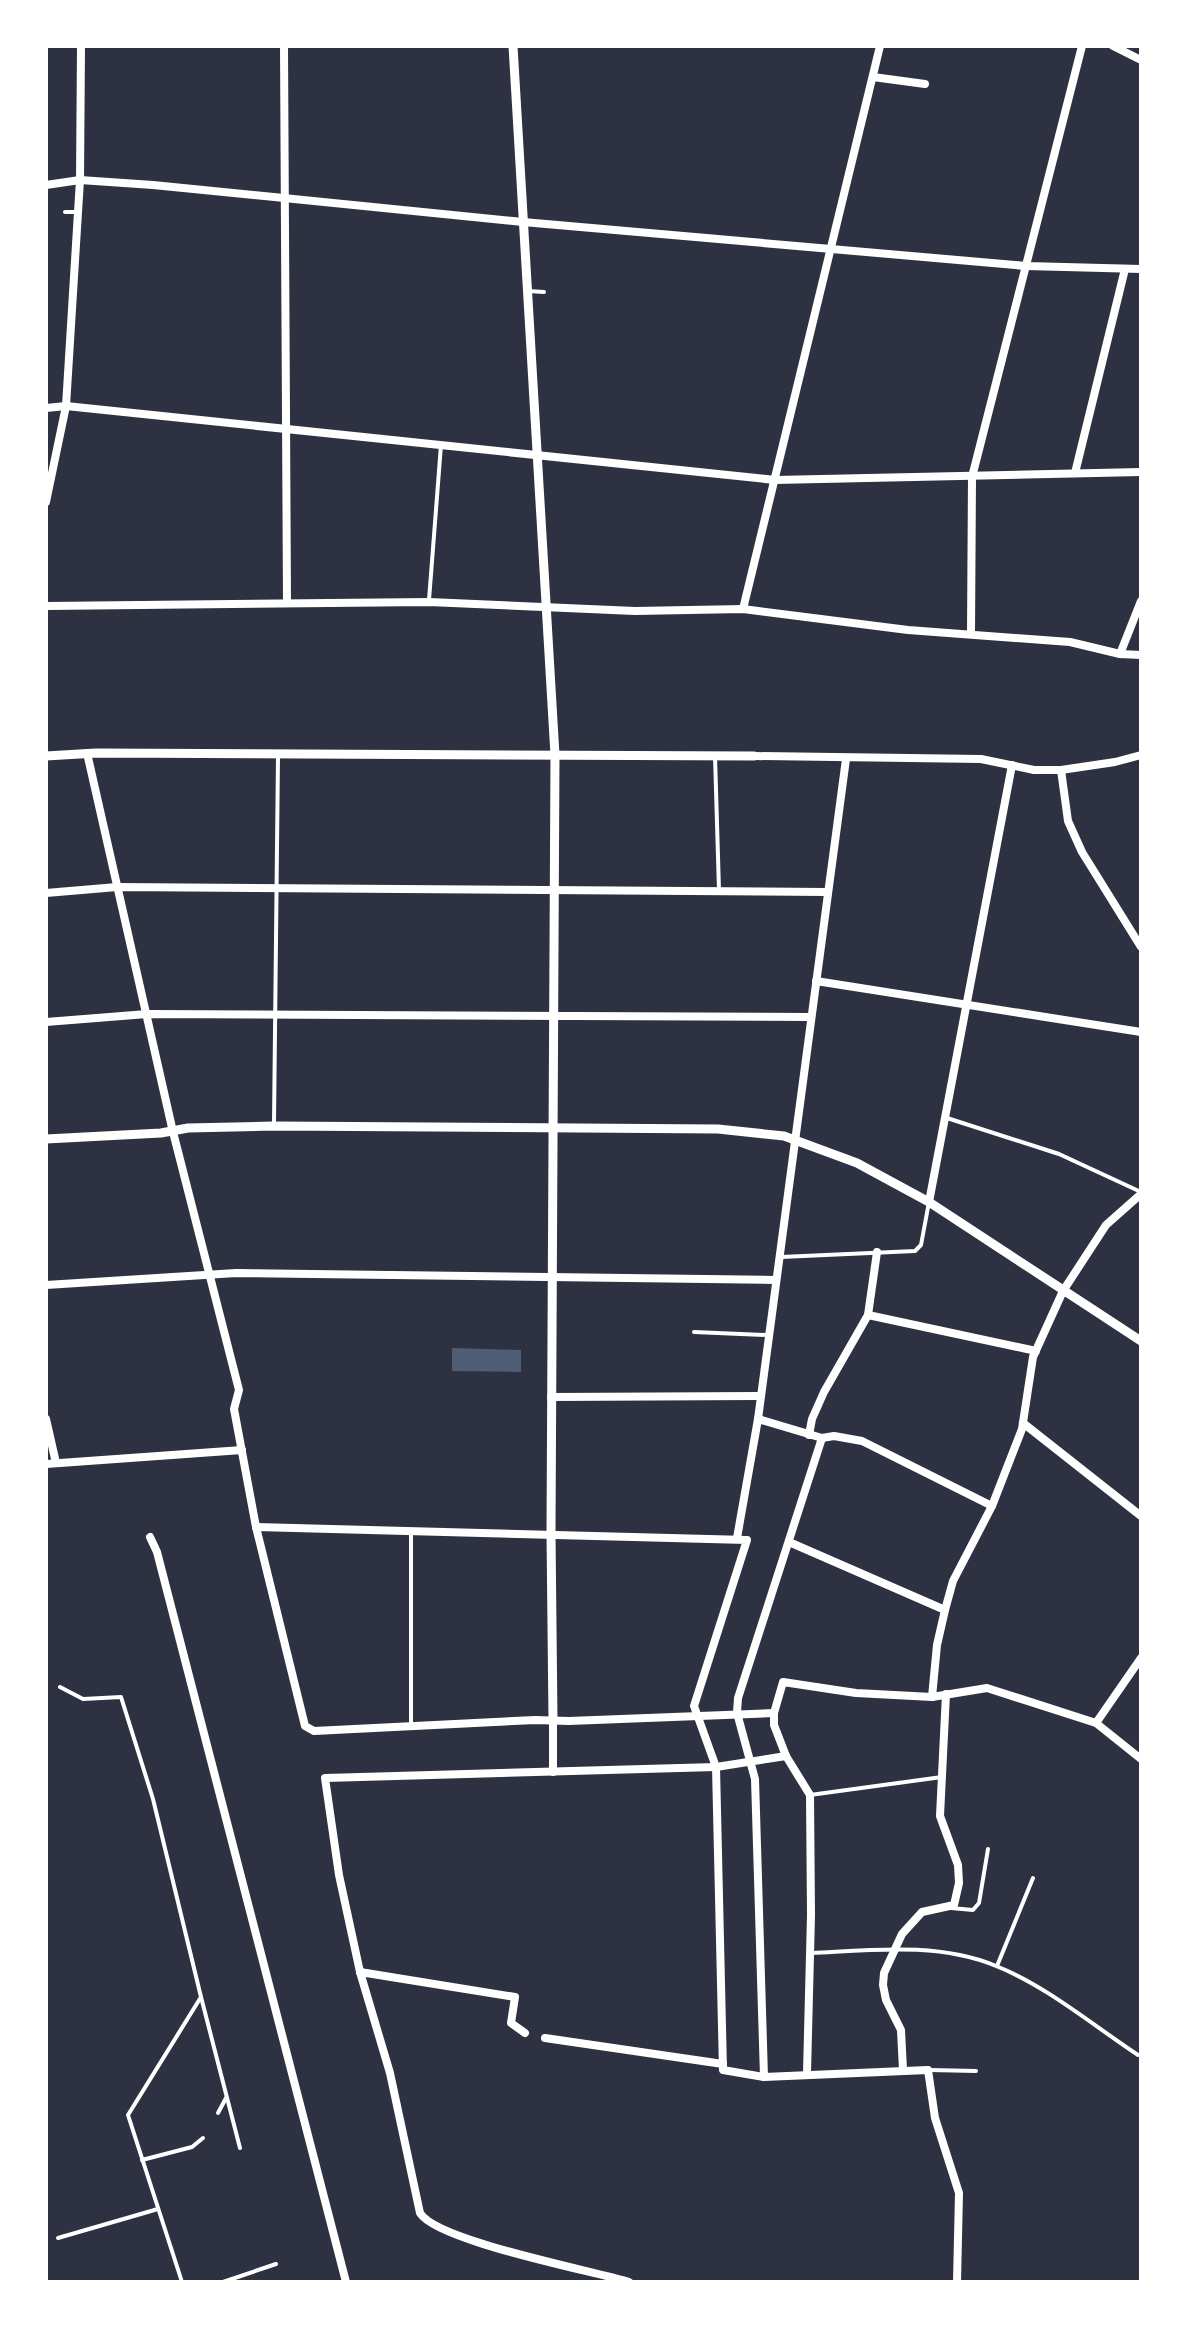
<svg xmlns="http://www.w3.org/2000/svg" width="1187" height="2328" font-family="Ubuntu,sans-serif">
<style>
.water{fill:#4f5d75}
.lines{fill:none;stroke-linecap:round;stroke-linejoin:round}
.service{stroke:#fff;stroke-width:4}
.minor{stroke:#fff;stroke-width:8}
.tertiary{stroke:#fff;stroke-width:9}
</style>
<rect width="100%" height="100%" fill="#2d3142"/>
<path class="water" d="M452,1348L521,1350V1372L452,1371Z"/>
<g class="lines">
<g class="service">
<path d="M65,212H78"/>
<path d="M528,291L544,292"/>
<path d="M429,600L441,445"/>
<path d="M715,756L719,890"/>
<path d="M947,1118L1059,1154L1141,1192"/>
<path d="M274,1123L278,756"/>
<path d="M781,1257L915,1251L921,1245L929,1202"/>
<path d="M694,1332L767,1335"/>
<path d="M60,1687L83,1699L121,1697L153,1799L201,1997L128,2115L182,2282"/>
<path d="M411,1725V1533"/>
<path d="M810,1795L942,1777"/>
<path d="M951,1908L973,1910L979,1903L988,1849"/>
<path d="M812,1953C872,1950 939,1942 996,1966C1045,1985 1094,2026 1138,2055"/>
<path d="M997,1966L1033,1878"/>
<path d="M201,1997L240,2148"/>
<path d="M930,2070L976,2071"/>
<path d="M218,2113L226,2098"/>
<path d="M142,2160L192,2147L203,2138"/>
<path d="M58,2238L158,2209"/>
<path d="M223,2282L276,2264"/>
</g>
<g class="minor">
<path d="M284,46L287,602"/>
<path d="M1113,46L1141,60"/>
<path d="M873,77L925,84"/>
<path d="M46,185L80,180L153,185L523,222L1026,266L1141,269"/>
<path d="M46,408L66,406L775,480L1141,472"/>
<path d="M1075,473L1125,269"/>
<path d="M46,502L66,406L80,180L81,46"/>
<path d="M46,606L429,602L635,611L743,609L908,630L1070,642L1120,654L1141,655"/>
<path d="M743,609L880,46"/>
<path d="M971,633L972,477L1082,46"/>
<path d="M1120,654L1141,601"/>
<path d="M87,753L173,1132L239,1390L234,1409L256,1527L305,1726L314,1731L535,1720L569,1721L774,1713"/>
<path d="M754,756L981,759L1034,770H1061L1115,762L1141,755"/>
<path d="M1061,770L1068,821L1082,852L1141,947"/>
<path d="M46,893L117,887L827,892"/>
<path d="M816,981L1141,1032"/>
<path d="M46,1022L147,1014L810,1017"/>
<path d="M929,1202L1012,765"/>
<path d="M46,1285L236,1273L775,1280"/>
<path d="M868,1315L1036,1351"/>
<path d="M551,1397L760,1396"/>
<path d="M46,1419L56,1463"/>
<path d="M758,1419L822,1438L834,1436L862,1441L992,1506"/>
<path d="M1023,1423L1141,1516"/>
<path d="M809,1435L812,1419L824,1392L868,1315L877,1252"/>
<path d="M46,1464L242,1450"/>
<path d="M256,1527L747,1540L694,1706L716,1767L723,2070L764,2077L928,2070L935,2118L959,2193L957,2282"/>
<path d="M150,1537L157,1552L346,2282"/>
<path d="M737,1538L758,1419L846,759"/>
<path d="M789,1542L945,1610"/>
<path d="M932,1697L937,1645L945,1610L953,1581L992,1506L1022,1429L1033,1357L1063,1291L1106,1225L1141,1194"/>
<path d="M553,1720V1772"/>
<path d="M1096,1723L1141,1658"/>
<path d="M360,1972L515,1997L511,2023L525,2033"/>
<path d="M545,2038L723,2064"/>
<path d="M903,2070L901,2030L886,2000L883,1985L884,1973L902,1934L922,1912L954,1905L959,1883L958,1865L940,1816L946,1694"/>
<path d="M807,2073L811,1915L810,1795L786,1756L774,1725V1713L783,1682L856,1693L932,1697L987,1688L1096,1723L1141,1759"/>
<path d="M764,2077L755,1779L737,1713L738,1698L822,1438"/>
<path d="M629,2282C589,2270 437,2241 420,2213L390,2073L360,1972L339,1875L325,1778L716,1767L786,1756"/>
</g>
<g class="tertiary">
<path d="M513,46L555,755L551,1533L553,1720"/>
<path d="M46,756L96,753L754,756"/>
<path d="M46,1139L161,1133L188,1128L274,1126L718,1129L784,1136L857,1163L929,1202L1141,1341"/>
</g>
</g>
<rect width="1187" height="2328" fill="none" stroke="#ffffff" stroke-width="96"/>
</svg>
